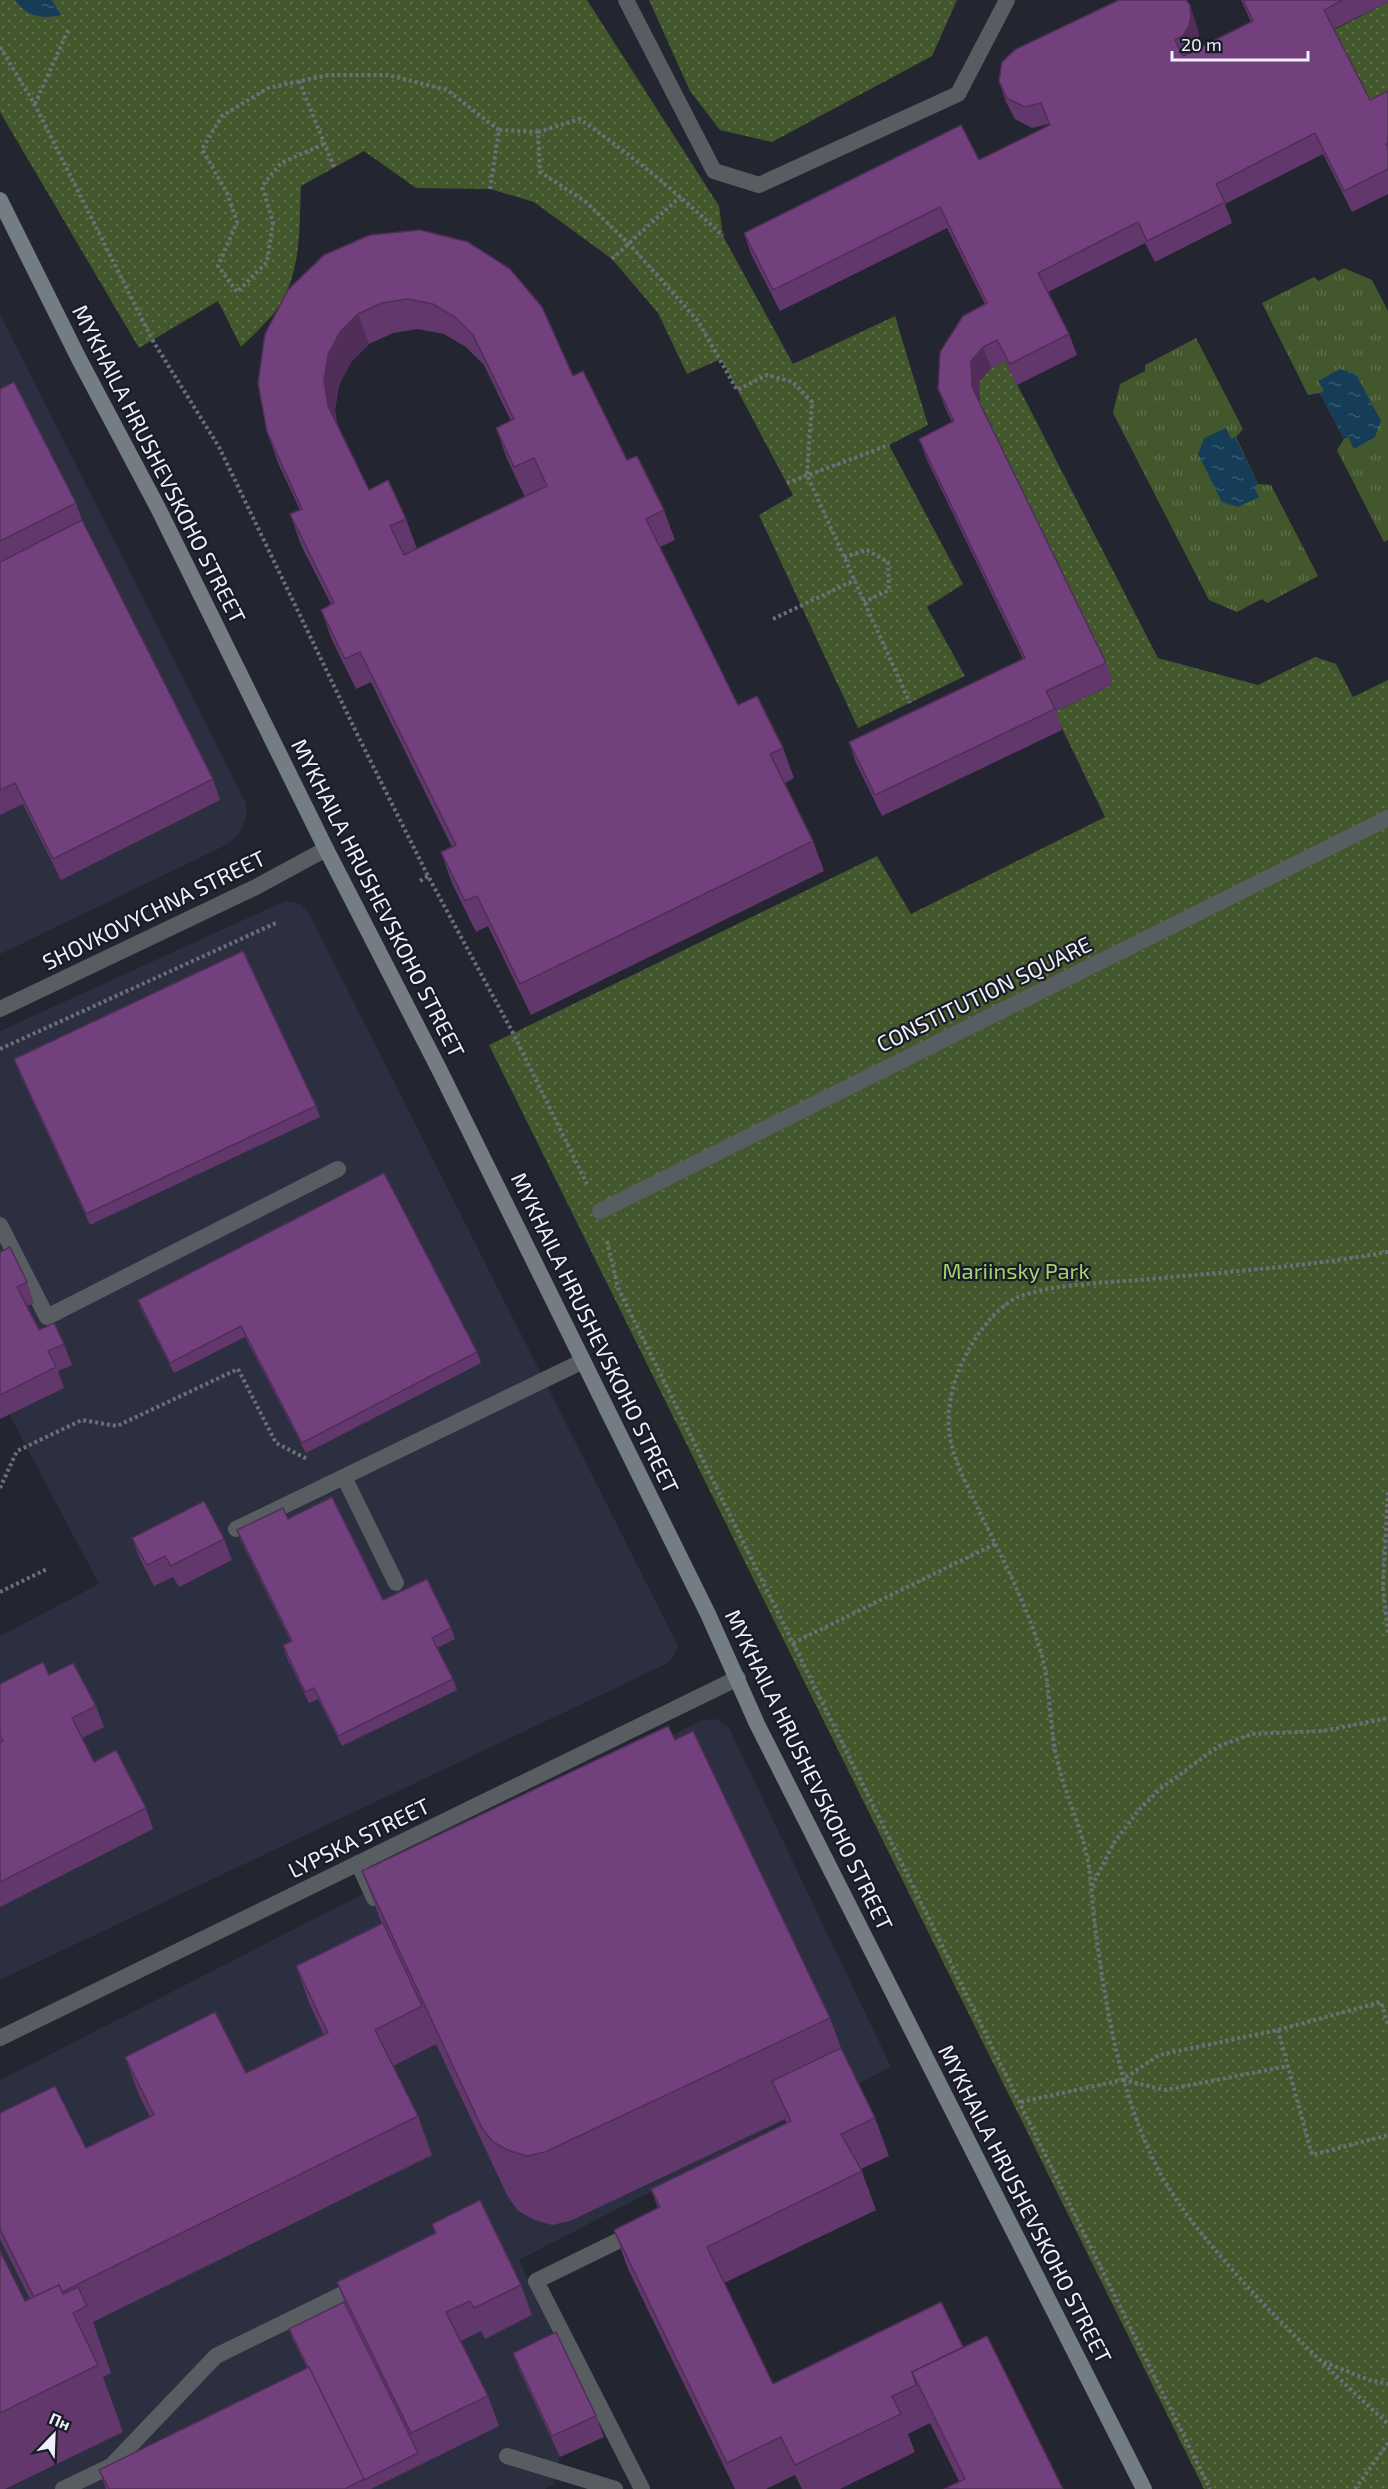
<svg xmlns="http://www.w3.org/2000/svg" width="1388" height="2489" font-family="'Exo 2',sans-serif">
<style>
.built{fill:#2b2f40}
.grass{fill:url(#grass-tufts)}
.park{fill:url(#park-dots)}
.water{fill:url(#water-ripples)}
.lines{fill:none;stroke-linecap:round;stroke-linejoin:round}
.path{stroke:#6d6e79;stroke-width:4;stroke-dasharray:3 3;stroke-linecap:butt}
.service{stroke:#585d62;stroke-width:16}
.pedestrian{stroke:#585d62;stroke-width:16}
.minor{stroke:#585d62;stroke-width:16}
.tertiary{stroke:#585d62;stroke-width:16}
.secondary{stroke:#747c84;stroke-width:16}
.wall{fill:#62386c;fill-rule:evenodd}
.shaded-wall{fill:#502e58}
.building{fill:#72417d;stroke:#502e58;stroke-width:1.5;fill-rule:evenodd}
.labels{text-anchor:middle;stroke-width:4.5;stroke-linejoin:round;paint-order:stroke}
.street-label{font-size:22px;fill:#eff0f9;stroke:#191c27}
.park-label{font-size:22px;fill:#a4d470;stroke:#191c27}
</style>
<defs>
<pattern id="grass-tufts" width="24" height="20" patternUnits="userSpaceOnUse" patternTransform="scale(1.5)"><rect width="24" height="20" fill="#43572d"/><path d="M3 7l-1-3M5 7V3M7 7l1-3M15 17l-1-3M17 17v-4M19 17l1-3" fill="none" stroke="#5e6f4c"/></pattern>
<pattern id="park-dots" width="8" height="8" patternUnits="userSpaceOnUse" patternTransform="scale(1.5)"><rect width="8" height="8" fill="#43572d"/><path d="M2 2h.1M6 6h.1" fill="none" stroke="#5e6f4c" stroke-width="1.8" stroke-linecap="round"/></pattern>
<pattern id="water-ripples" width="26" height="14" patternUnits="userSpaceOnUse" patternTransform="scale(1.5)"><rect width="26" height="14" fill="#153d58"/><path d="M2 4q2-2 4 0t4 0M15 11q2-2 4 0t4 0" fill="none" stroke="#375971"/></pattern>
</defs>
<rect width="100%" height="100%" fill="#232531"/>
<g class="built">
<path d="M0,314L246,803V816L242,829L234,839L224,846L0,954Z"/>
<path d="M285,901L300,904L309,913L678,1646L674,1656L666,1664L0,1980V1636L99,1584L0,1397V1031Z"/>
<path d="M716,1719L729,1728L891,2067L519,2260L564,2353L521,2374L560,2457L553,2485L545,2489H0V2080L702,1720Z"/>
</g>
<g class="grass">
<path d="M1344,268L1372,280L1388,311V540L1384,542L1337,450L1344,439L1320,393L1308,395L1262,303L1314,277L1319,281Z"/>
<path d="M1196,338L1243,429L1236,437L1258,484L1271,485L1318,576L1267,603L1262,599L1237,612L1209,600L1113,413L1120,384L1145,371V365Z"/>
</g>
<g class="park">
<path d="M0,0H587L719,206L723,236L793,364L895,316L928,425L889,445L963,584L927,607L965,676L858,728L759,515L793,495L721,359L687,374L658,313L612,259L534,202L490,189L416,188L364,151L301,186C299,228 302,273 277,309C267,323 253,335 241,347L218,301L139,348L0,112Z"/>
<path d="M649,0H957L932,56L772,142L720,130L690,91Z"/>
<path d="M1388,2V116L1377,121L1332,31Z"/>
<path d="M1005,361L1158,658L1258,685L1315,657L1336,664L1353,697L1388,680V2489H1204L489,1045L877,856L911,914L1105,817L1054,712L1113,684L980,408L979,382L991,368Z"/>
</g>
<g class="water">
<path d="M15,0H52L61,15C42,19 26,17 15,0Z"/>
<path d="M1340,369L1356,374L1381,421L1375,437L1354,449L1348,437L1344,439L1320,393L1324,390L1318,381Z"/>
<path d="M1226,428L1231,439L1235,437L1258,484L1254,487L1259,497L1238,507L1222,502L1198,454L1204,438Z"/>
</g>
<g class="lines">
<g class="path">
<path d="M0,47L35,105L153,341L219,447L359,738L428,876L513,1033L587,1184"/>
<path d="M299,81L334,167"/>
<path d="M35,104L69,28"/>
<path d="M538,132L580,119C631,155 678,193 723,236"/>
<path d="M324,144L281,163L262,186L273,222L267,262L237,292L218,266L237,222L227,193L202,149L222,116L268,88L328,75H388L447,90L499,130"/>
<path d="M490,189L499,130L538,132L540,172L586,202L630,245L698,321L737,390L767,375L793,382L812,402L807,475L910,703"/>
<path d="M612,259L681,196"/>
<path d="M787,483L889,445"/>
<path d="M844,557L867,550L888,562L889,590L864,602"/>
<path d="M773,619L855,580"/>
<path d="M420,881L428,876"/>
<path d="M0,1049L276,923"/>
<path d="M607,1241L618,1288L1210,2489"/>
<path d="M1388,1252C1309,1266 1229,1272 1149,1279C1109,1283 1056,1283 1018,1297C1008,1302 1000,1309 992,1317C966,1346 945,1390 949,1430C952,1460 969,1488 981,1515C1003,1559 1026,1604 1041,1652C1050,1684 1049,1717 1055,1750C1062,1788 1080,1822 1088,1861C1092,1883 1092,1905 1095,1927C1106,2007 1118,2085 1153,2159C1172,2199 1200,2233 1229,2266C1279,2323 1333,2373 1388,2424"/>
<path d="M0,1488L17,1451L82,1420L117,1426L238,1369L276,1443L307,1459"/>
<path d="M1388,1492L1383,1588L1388,1633"/>
<path d="M0,1592L47,1569"/>
<path d="M793,1643L995,1544"/>
<path d="M1092,1886L1115,1841L1139,1810L1160,1789L1219,1746L1252,1734L1323,1731L1388,1718"/>
<path d="M1278,2030L1312,2155L1388,2135"/>
<path d="M1123,2080L1165,2090L1288,2066"/>
<path d="M1021,2102L1122,2080L1159,2055L1278,2030L1381,2002L1388,2025"/>
<path d="M1324,2362L1369,2380L1388,2384"/>
<path d="M1355,2489L1388,2443"/>
</g>
<g class="service">
<path d="M626,0L714,171L759,185L958,94L1007,0"/>
<path d="M0,1225L47,1317L338,1169"/>
<path d="M344,1477L396,1583"/>
<path d="M236,1529L583,1361"/>
<path d="M358,1863L374,1898"/>
<path d="M638,2231L536,2281L642,2489"/>
<path d="M507,2456L615,2489"/>
<path d="M63,2489L111,2466L216,2356L361,2285"/>
</g>
<path class="pedestrian" d="M600,1211L1388,818"/>
<path class="minor" d="M0,2038L738,1678"/>
<path class="tertiary" d="M0,1009L256,887L326,849"/>
<path class="secondary" d="M0,200L79,359L158,508L326,849L439,1069L708,1614L757,1724L1144,2489"/>
</g>
<g class="wall">
<path d="M1241,0H1388V2L1334,29L1370,100L1388,91V194L1352,212L1323,154L1225,204L1232,223L1155,262L1145,243L1048,292L1069,334L1077,355L1017,385L1005,361L991,368L979,382V402L1106,663L1113,684L1056,711L1062,730L882,816L856,763L849,742L1023,659L927,460L919,439L952,422L946,410L938,389L985,304L947,228L780,311L751,254L744,233L979,160L1049,125V124L1032,128L1015,119L1006,102L999,81L1197,26L1199,37L1197,47L1195,49L1251,22Z"/>
<path d="M370,235L573,376L627,460L664,510L675,540L660,547L738,705L783,748L794,778L785,783L813,841L824,871L531,1015L488,926L476,932L452,883L441,852L452,847L371,682L356,689L332,640L321,610L331,604L301,545L290,514L300,510L278,463L267,432ZM418,329L444,334L466,347L484,365L511,421L496,428L507,459L525,497L417,549L406,519L369,490L337,424L335,410L339,385L351,362L369,344L393,333Z"/>
<path d="M0,389L76,503L82,520L213,779L220,800L61,880L23,804L0,815Z"/>
<path d="M14,1059L316,1106L320,1117L90,1225L18,1070Z"/>
<path d="M0,1252L27,1282L34,1303L27,1306L39,1330L64,1344L72,1365L58,1371L64,1388L0,1419Z"/>
<path d="M138,1300L477,1352L481,1363L306,1453L245,1337L174,1373L142,1311Z"/>
<path d="M288,1519L383,1600L451,1628L455,1639L437,1648L453,1679L457,1690L342,1746L318,1699L309,1703L286,1656L283,1645L291,1642L241,1541L237,1530Z"/>
<path d="M132,1538L224,1539L232,1560L179,1587L173,1577L154,1586L140,1559Z"/>
<path d="M49,1675L96,1706L104,1727L82,1738L94,1762L146,1808L153,1829L0,1907V1684Z"/>
<path d="M675,1740L830,2018L841,2048L875,2118L889,2156L861,2169L876,2210L724,2283L773,2384L963,2347L1063,2489L959,2481L930,2423L908,2434L915,2452L840,2489H802L795,2475L766,2489H735L628,2269L614,2230L658,2208L651,2189L787,2123L785,2119L570,2221L552,2225L535,2220L518,2211L508,2197L436,2044L393,2066L418,2116L432,2155L93,2322L111,2373L103,2377L123,2432L5,2489H0V2251L25,2301L30,2299L0,2239V2113L86,2148L150,2117L139,2095L125,2057L246,2073L324,2035L310,2005L296,1966L382,1924L362,1871Z"/>
<path d="M432,2224L521,2285L532,2315L485,2339L481,2331L461,2341L488,2396L499,2426L371,2489H106L99,2470L307,2368L293,2340L289,2329L344,2302L337,2282L435,2234Z"/>
<path d="M513,2353L596,2416L604,2437L560,2457L521,2374Z"/>
</g>
<g class="shaded-wall">
<path d="M1190,5L1197,26L1199,37L1197,47L1191,57L1183,36Z"/>
<path d="M358,314L369,344L351,362L339,385L335,410L339,436L328,406L324,380L328,355L340,332Z"/>
<path d="M983,347L991,368L979,382L980,408L972,387L971,361Z"/>
</g>
<g class="building">
<path d="M1119,0H1186L1190,5L1191,16L1189,26L1183,36L1175,40L1183,56L1253,21L1243,0H1343L1324,10L1370,100L1388,91V143L1386,144L1388,147V169L1344,191L1315,133L1216,184L1225,202L1147,241L1138,222L1038,273L1069,334L1010,364L997,340L983,347L971,361L972,387L1106,663L1046,691L1055,709L875,795L849,742L1025,658L919,439L954,421L938,389L940,352L963,316L987,303L940,207L773,290L744,233L961,125L979,160L1050,125L1041,103L1025,107L1007,98L999,81L1002,62L1016,49Z"/>
<path d="M420,230L468,242L510,269L542,307L573,376L583,371L627,460L637,456L664,510L646,519L738,705L757,696L783,748L770,754L813,841L520,984L477,896L465,901L441,852L456,845L360,652L345,659L321,610L334,603L290,514L302,509L267,432L258,383L265,334L288,290L324,255L370,235ZM407,299L433,304L455,317L473,335L514,419L496,428L514,467L534,458L547,486L404,555L390,526L406,519L388,480L369,490L328,406L324,380L328,355L340,332L358,314L382,303Z"/>
<path d="M14,382L76,503L0,541V389Z"/>
<path d="M82,520L213,779L53,859L15,783L0,790V562Z"/>
<path d="M243,951L316,1106L86,1214L14,1059Z"/>
<path d="M384,1173L477,1352L302,1443L241,1326L170,1363L138,1300Z"/>
<path d="M10,1247L27,1282L17,1287L39,1330L54,1323L64,1344L48,1351L56,1367L0,1395V1252Z"/>
<path d="M332,1497L383,1600L427,1579L451,1628L432,1638L453,1679L338,1736L314,1688L305,1692L283,1645L292,1641L237,1530L283,1508L288,1519Z"/>
<path d="M204,1501L224,1539L171,1566L165,1556L147,1565L132,1538Z"/>
<path d="M43,1662L49,1675L73,1663L96,1706L72,1718L94,1762L116,1750L146,1808L0,1882V1742L3,1741L0,1735V1684Z"/>
<path d="M668,1726L675,1740L693,1731L830,2018L545,2152L527,2156L510,2151L493,2142L482,2128L362,1871Z"/>
<path d="M383,1923L422,2006L375,2030L418,2116L62,2292L59,2285L34,2297L0,2229V2113L55,2086L86,2148L154,2115L125,2057L215,2012L246,2073L328,2033L296,1966Z"/>
<path d="M841,2048L875,2118L841,2134L862,2171L707,2247L773,2384L941,2302L963,2347L912,2372L916,2385L892,2396L901,2414L795,2465L781,2437L727,2463L614,2230L660,2207L651,2189L791,2121L772,2081Z"/>
<path d="M480,2200L521,2285L474,2308L470,2301L446,2312L488,2396L411,2433L337,2282L436,2233L432,2224Z"/>
<path d="M0,2251L25,2301L59,2285L63,2294L78,2287L87,2306L73,2313L98,2365L0,2413Z"/>
<path d="M344,2302L418,2453L364,2480L289,2329Z"/>
<path d="M556,2332L596,2416L552,2436L513,2353Z"/>
<path d="M987,2336L1063,2489H944L965,2479L912,2372Z"/>
<path d="M309,2367L364,2479L345,2489H109L99,2470Z"/>
</g>
<g class="labels">
<g class="street-label">
<text transform="translate(159 464) rotate(63)" y="8">MYKHAILA HRUSHEVSKOHO STREET</text>
<text transform="translate(378 898) rotate(63)" y="8">MYKHAILA HRUSHEVSKOHO STREET</text>
<text transform="translate(154 910) rotate(-26)" y="8">SHOVKOVYCHNA STREET</text>
<text transform="translate(984 994) rotate(-26)" y="8">CONSTITUTION SQUARE</text>
<text transform="translate(595 1333) rotate(64)" y="8">MYKHAILA HRUSHEVSKOHO STREET</text>
<text transform="translate(809 1770) rotate(64)" y="8">MYKHAILA HRUSHEVSKOHO STREET</text>
<text transform="translate(359 1838) rotate(-26)" y="8">LYPSKA STREET</text>
<text transform="translate(1025 2204) rotate(63)" y="8">MYKHAILA HRUSHEVSKOHO STREET</text>
</g>
<g class="park-label">
<text x="1016" y="1279">Mariinsky Park</text>
</g>
</g>
<g transform="translate(54 2435) rotate(23)" stroke="#191c27" stroke-width="4.5" paint-order="stroke">
<path d="M0-4.5L10 22L0 15L-10 22Z" fill="#eff0f9"/>
<text y="-9" font-size="16" font-weight="bold" text-anchor="middle" fill="#eff0f9">Пн</text>
</g>
<path d="M1172 51v9h136v-9" fill="none" stroke="#eff0f9" stroke-width="3"/>
<text x="1181" y="51" font-size="18" fill="#eff0f9" stroke="#191c27" stroke-width="4.5" paint-order="stroke">20 m</text>
</svg>
